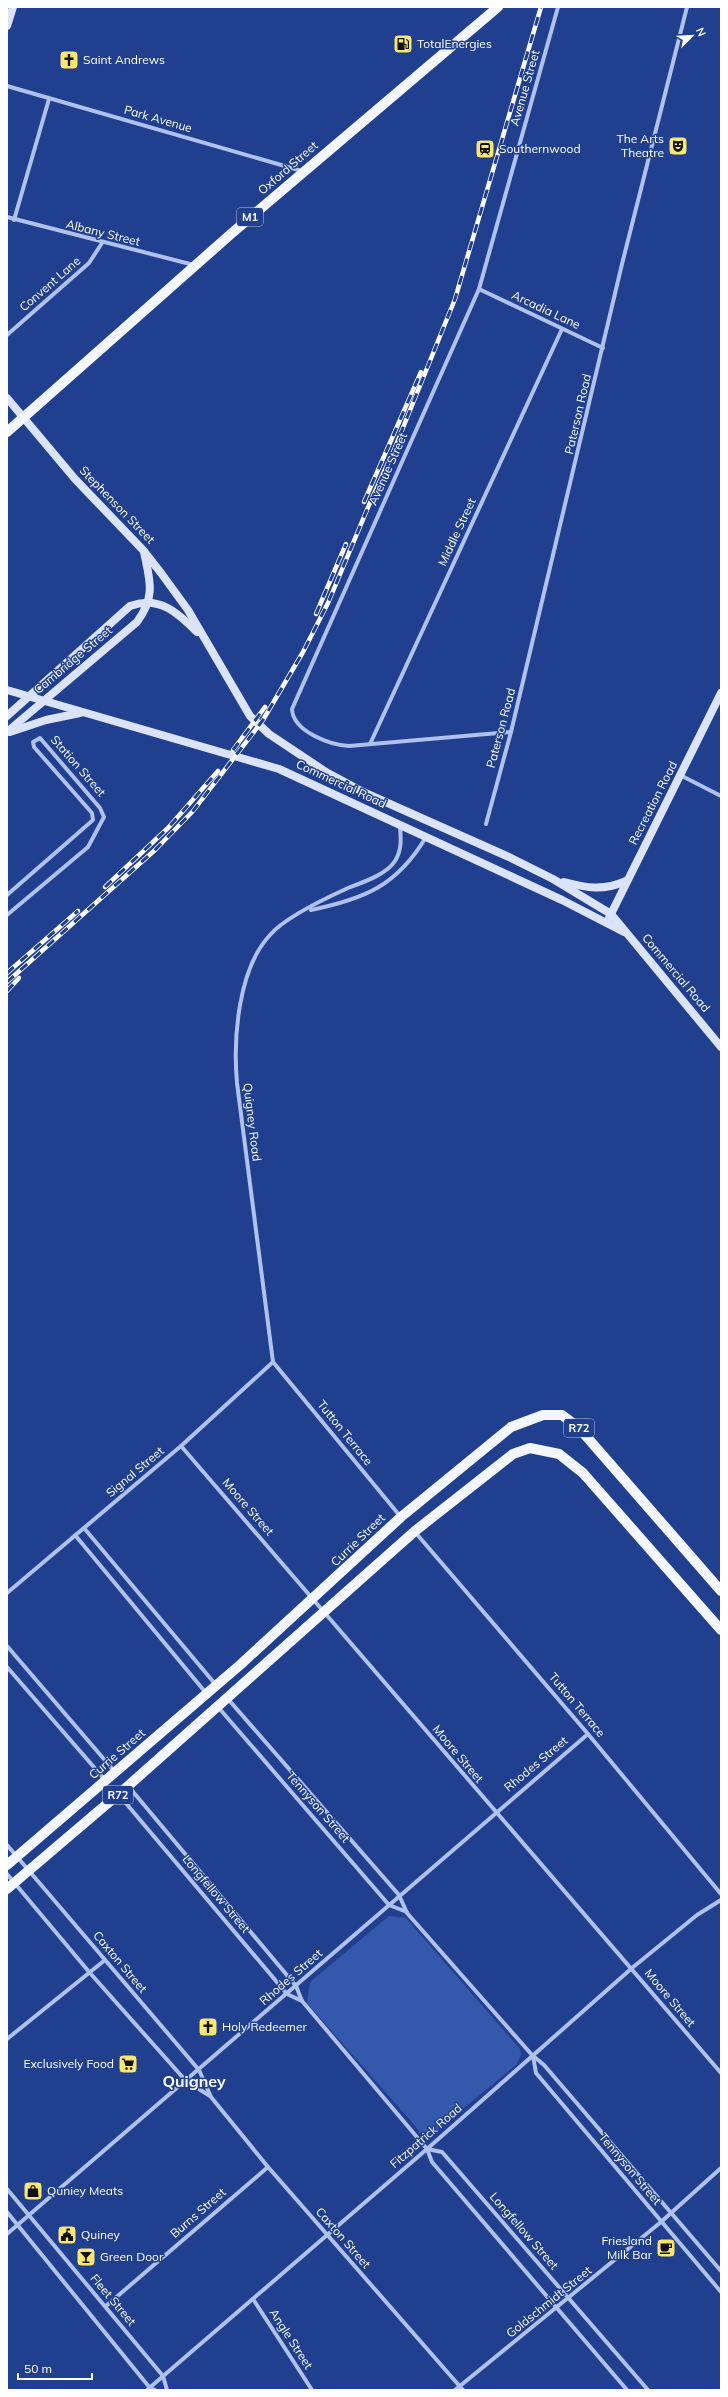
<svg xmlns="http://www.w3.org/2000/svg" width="728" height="2397" font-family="Mulish,sans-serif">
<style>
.green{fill:#3358ac}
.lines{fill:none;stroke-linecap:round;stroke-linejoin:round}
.street{stroke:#afc1ec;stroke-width:4}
.secondary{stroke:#dbe3f9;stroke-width:8}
.primary{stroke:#f4f7ff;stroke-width:10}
.rail-casing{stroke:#fff;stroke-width:4.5}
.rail{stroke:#203f8e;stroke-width:3;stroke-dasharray:9;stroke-linecap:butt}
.labels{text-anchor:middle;stroke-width:3;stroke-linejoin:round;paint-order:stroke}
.shield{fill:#203f8e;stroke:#bcc5dd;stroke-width:1}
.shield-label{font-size:11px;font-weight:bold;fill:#fff}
.poi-label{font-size:12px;fill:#fff;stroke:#203f8e;text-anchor:start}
.street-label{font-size:12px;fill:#fff;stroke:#203f8e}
.district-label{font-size:16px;font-weight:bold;fill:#fff;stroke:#203f8e}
</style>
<rect width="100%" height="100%" fill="#203f8e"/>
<path class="green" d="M389,1916L406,1918L520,2049L521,2055L516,2065L429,2137L422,2136L416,2127L307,2003L310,1982Z"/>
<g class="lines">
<g class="street">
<path d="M7,86L302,171"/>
<path d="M7,217L194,265"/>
<path d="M14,220L49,99"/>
<path d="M479,289L603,348"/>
<path d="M7,335L89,263L102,243"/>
<path d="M511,732L349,746C331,745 293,732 292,709L479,289L558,7"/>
<path d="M370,744L562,329"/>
<path d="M680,775L721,796"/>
<path d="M486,824L511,732L622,264L687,7"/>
<path d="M7,895L93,820L92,813L34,747L33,742L40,738L100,808L104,817L88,847L7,915"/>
<path d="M311,910C364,899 397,886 426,837"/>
<path d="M273,1362L237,1083C233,1039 238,969 270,935C285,917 326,898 348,888C363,882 386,875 395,861C402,850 401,838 400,826"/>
<path d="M273,1362L400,1516"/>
<path d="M181,1446L721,2073"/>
<path d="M84,1528L216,1685"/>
<path d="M415,1532L588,1734L721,1894"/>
<path d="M75,1535L206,1693"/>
<path d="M7,1593L181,1446L273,1362"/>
<path d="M7,1646L115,1772"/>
<path d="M7,1667L106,1781"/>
<path d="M228,1699L399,1895L407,1913L532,2055L544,2065L721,2271"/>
<path d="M218,1707L389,1905L407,1912"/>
<path d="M129,1787L296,1986L302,2001L427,2149L432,2162L627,2390"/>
<path d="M119,1795L287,1994L302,2001"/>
<path d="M7,1845L199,2070L211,2097L268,2167L463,2390"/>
<path d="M7,1874L90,1973L186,2081L210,2096"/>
<path d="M7,2039L105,1960"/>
<path d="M533,2056L536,2073L721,2292"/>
<path d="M427,2149L442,2152L648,2390"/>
<path d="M7,2189L163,2376L167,2390"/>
<path d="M7,2212L150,2388L155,2390"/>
<path d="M7,2234L588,1734"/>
<path d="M253,2299L312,2390"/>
<path d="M106,2306L268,2167"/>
<path d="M147,2390L427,2149L632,1968L697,1915L721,1900"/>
<path d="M455,2390L661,2222L721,2168"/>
</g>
<g class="secondary">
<path d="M7,26L13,7"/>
<path d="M7,398L75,479L143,550L161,573L188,610L250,716L269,734L326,772L363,792L509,857L553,879L611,914L721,1047"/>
<path d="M7,690L279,769L562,900L624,932"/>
<path d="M7,716L130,606C159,595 178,613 197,632"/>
<path d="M7,732L137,622C156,596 150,581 144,552"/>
<path d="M10,732L46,720L80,713"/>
<path d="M564,882C587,888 603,891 626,881"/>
<path d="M609,918L721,693"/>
</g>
<g class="primary">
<path d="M7,432L232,233L498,7"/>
<path d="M7,1865L240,1665L401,1517L511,1427L543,1415H562L579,1428L721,1591"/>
<path d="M7,1889L128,1786L415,1531L513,1454L530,1448L559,1454L583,1473L721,1630"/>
</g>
<g class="rail-casing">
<g id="rail">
<path d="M364,502L421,372"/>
<path d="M316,614L346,544"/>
<path d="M233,750L265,707"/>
<path d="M105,887L168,828L218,771"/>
<path d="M7,973L78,911"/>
<path d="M7,982L155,850L193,811L263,720L303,652L328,603L369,505L394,450L455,299L541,7"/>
<path d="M7,991L19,978"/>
</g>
</g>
<use href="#rail" class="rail"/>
</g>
<defs>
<g id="fuel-square" transform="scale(1)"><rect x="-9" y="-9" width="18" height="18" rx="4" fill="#fae76f" stroke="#203f8e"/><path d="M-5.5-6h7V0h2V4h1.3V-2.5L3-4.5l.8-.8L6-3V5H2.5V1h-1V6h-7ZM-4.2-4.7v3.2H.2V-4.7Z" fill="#111"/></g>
<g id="church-square" transform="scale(1)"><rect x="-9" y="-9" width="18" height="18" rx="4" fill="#fae76f" stroke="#203f8e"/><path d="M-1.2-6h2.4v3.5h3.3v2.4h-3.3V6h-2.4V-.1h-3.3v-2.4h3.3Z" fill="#111"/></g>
<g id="theatre-square" transform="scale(1)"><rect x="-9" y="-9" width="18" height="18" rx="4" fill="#fae76f" stroke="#203f8e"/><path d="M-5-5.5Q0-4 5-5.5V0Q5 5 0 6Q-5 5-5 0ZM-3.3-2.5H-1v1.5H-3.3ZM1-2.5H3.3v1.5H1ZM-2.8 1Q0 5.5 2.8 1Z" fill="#111"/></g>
<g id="station-square" transform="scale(1)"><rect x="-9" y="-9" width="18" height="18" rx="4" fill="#fae76f" stroke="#203f8e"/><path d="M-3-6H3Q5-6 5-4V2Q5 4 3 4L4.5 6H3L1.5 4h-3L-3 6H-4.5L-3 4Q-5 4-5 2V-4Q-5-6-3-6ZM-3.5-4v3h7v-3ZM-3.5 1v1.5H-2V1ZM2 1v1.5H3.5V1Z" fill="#111"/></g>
<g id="supermarket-square" transform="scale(1)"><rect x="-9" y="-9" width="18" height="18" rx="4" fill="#fae76f" stroke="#203f8e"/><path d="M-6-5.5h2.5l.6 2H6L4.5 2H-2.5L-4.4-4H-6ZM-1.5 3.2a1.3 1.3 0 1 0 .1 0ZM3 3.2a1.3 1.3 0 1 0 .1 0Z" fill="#111"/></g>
<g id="shop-square" transform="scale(1)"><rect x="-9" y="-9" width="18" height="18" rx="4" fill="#fae76f" stroke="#203f8e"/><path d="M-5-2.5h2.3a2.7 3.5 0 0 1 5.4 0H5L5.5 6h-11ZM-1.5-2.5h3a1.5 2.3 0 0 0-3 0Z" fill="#111"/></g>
<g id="civic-square" transform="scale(1)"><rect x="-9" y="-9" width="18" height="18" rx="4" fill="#fae76f" stroke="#203f8e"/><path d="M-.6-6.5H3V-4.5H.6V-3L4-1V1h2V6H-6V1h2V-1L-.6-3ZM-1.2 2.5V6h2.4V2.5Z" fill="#111"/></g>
<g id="cafe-square" transform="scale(1)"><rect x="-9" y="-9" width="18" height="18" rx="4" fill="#fae76f" stroke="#203f8e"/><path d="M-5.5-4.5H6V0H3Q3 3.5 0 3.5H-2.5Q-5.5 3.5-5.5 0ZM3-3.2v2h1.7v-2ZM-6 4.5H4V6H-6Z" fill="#111"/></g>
<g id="bar-square" transform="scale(1)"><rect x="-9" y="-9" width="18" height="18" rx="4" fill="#fae76f" stroke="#203f8e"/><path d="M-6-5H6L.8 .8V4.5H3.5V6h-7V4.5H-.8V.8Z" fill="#111"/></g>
</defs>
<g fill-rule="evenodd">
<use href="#fuel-square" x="403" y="44"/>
<use href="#church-square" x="69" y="60"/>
<use href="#theatre-square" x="678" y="146"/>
<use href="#station-square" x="485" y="149"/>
<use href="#church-square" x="208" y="2027"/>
<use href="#supermarket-square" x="128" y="2064"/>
<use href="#shop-square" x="33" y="2191"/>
<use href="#civic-square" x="67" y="2235"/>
<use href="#cafe-square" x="666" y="2248"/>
<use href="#bar-square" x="86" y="2257"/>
</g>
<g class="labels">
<g class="shield">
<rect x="237" y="208" width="26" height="18" rx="3"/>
<rect x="564" y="1419" width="30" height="18" rx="3"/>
<rect x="103" y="1786" width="30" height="18" rx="3"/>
</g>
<g class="shield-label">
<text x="250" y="221">M1</text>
<text x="579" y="1432">R72</text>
<text x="118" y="1799">R72</text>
</g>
<g class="poi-label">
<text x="417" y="48">TotalEnergies</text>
<text x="83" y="64">Saint Andrews</text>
<text x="664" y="143" text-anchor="end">The Arts<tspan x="664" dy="14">Theatre</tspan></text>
<text x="499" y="153">Southernwood</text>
<text x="222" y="2031">Holy Redeemer</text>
<text x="114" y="2068" text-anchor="end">Exclusively Food</text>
<text x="47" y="2195">Quniey Meats</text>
<text x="81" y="2239">Quiney</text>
<text x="652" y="2245" text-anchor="end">Friesland<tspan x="652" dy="14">Milk Bar</tspan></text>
<text x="100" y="2261">Green Door</text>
</g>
<g class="street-label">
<text transform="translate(525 88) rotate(-74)" y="4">Avenue Street</text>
<text transform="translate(158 119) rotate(16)" y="4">Park Avenue</text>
<text transform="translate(288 168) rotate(-41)" y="4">Oxford Street</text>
<text transform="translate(103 233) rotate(14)" y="4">Albany Street</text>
<text transform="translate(50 284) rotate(-41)" y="4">Convent Lane</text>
<text transform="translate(546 310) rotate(25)" y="4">Arcadia Lane</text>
<text transform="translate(578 414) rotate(-77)" y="4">Paterson Road</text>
<text transform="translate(388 469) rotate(-66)" y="4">Avenue Street</text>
<text transform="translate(117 505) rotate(46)" y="4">Stephenson Street</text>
<text transform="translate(457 532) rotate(-65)" y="4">Middle Street</text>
<text transform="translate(73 660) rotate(-40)" y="4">Cambridge Street</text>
<text transform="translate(501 728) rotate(-75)" y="4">Paterson Road</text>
<text transform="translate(78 766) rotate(49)" y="4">Station Street</text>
<text transform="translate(341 784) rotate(25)" y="4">Commercial Road</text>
<text transform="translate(653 803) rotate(-63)" y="4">Recreation Road</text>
<text transform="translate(676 973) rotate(50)" y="4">Commercial Road</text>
<text transform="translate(252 1122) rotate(83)" y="4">Quigney Road</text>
<text transform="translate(345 1433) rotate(51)" y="4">Tutton Terrace</text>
<text transform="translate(135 1472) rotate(-40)" y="4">Signal Street</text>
<text transform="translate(248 1507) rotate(49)" y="4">Moore Street</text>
<text transform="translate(358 1540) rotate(-44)" y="4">Currie Street</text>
<text transform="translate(577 1705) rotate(50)" y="4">Tutton Terrace</text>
<text transform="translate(117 1754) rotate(-41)" y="4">Currie Street</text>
<text transform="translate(458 1754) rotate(50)" y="4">Moore Street</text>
<text transform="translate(536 1764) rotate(-40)" y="4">Rhodes Street</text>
<text transform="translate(318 1807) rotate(49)" y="4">Tennyson Street</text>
<text transform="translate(216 1894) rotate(50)" y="4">Longfellow Street</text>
<text transform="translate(120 1962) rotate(50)" y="4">Caxton Street</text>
<text transform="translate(291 1977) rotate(-41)" y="4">Rhodes Street</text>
<text transform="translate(670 1998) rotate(50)" y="4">Moore Street</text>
<text transform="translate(426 2136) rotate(-41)" y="4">Fitzpatrick Road</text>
<text transform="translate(630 2169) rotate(50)" y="4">Tennyson Street</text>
<text transform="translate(198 2213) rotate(-41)" y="4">Burns Street</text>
<text transform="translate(524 2231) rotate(49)" y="4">Longfellow Street</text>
<text transform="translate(343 2238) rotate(49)" y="4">Caxton Street</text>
<text transform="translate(113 2300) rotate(50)" y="4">Fleet Street</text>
<text transform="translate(549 2302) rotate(-39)" y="4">Goldschmidt Street</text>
<text transform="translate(291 2339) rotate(57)" y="4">Angle Street</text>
</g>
<g class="district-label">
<text x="194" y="2087">Quigney</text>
</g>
</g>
<rect width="728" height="2397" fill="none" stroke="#ffffff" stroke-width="16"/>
<g transform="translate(692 36) rotate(66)" stroke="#203f8e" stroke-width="3" paint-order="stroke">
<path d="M0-3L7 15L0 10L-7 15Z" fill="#ffffff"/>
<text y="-6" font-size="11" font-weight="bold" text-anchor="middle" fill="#ffffff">N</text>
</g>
<path d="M18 2373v6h74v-6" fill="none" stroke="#ffffff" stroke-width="2"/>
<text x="24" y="2373" font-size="12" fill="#ffffff" stroke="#203f8e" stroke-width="3" paint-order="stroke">50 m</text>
</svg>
